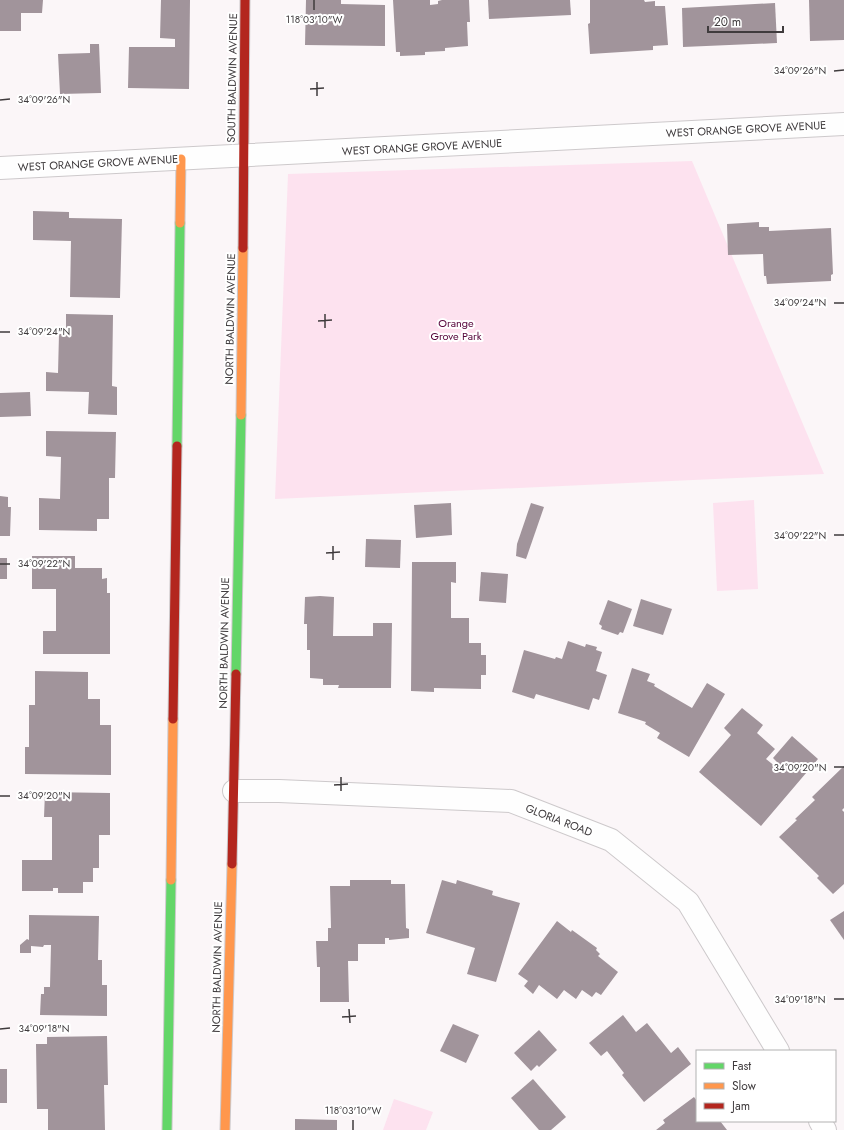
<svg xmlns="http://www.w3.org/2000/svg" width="844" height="1130" font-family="Jost,sans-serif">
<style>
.green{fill:#fde2ef}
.building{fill:#a1949b}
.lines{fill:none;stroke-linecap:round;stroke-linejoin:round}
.street-casing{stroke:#cdc9cb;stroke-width:24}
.fast-casing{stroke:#cdc9cb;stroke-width:11}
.slow-casing{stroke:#cdc9cb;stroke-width:11}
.jam-casing{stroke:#cdc9cb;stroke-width:11}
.street{stroke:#fefefe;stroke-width:22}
.fast{stroke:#63d668;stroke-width:9}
.slow{stroke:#ff974d;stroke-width:9}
.jam{stroke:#b3261e;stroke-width:9}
.ticks{fill:none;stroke:#3f3b3d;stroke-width:1.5}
.labels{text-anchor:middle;stroke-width:4;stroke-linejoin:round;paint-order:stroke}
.street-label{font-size:11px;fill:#3f3b3d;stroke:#fff}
.park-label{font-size:11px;fill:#55043a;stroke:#fff}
.ticks-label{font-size:10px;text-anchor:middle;fill:#3f3b3d;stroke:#fff;stroke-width:4;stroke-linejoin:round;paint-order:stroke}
</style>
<rect width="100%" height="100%" fill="#fbf6f8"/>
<g class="green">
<path d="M692,161L824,474L275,499L288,174Z"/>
<path d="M754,500L758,589L717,591L713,503Z"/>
<path d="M394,1099L433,1112L426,1130H383Z"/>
</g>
<g class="building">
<path d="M0,0H43L42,13H21V31H0Z"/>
<path d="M161,0H190L189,89L128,88L129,47H175V39L160,38Z"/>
<path d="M306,0H341V4L385,5V46L305,45Z"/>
<path d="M393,0H430V5L438,4V1L442,0H469L470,22H467L468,46L445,48V51L425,52V55L400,56V52H396Z"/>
<path d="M488,0H570L571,15L489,19Z"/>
<path d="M590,0H644L645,2L655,1V6H665L668,45L653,46V50L590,54L588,24L590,23Z"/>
<path d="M809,0H844V40L810,41Z"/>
<path d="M775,3L777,43L683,47L682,8Z"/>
<path d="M90,44H99L101,93L60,94L58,54L90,53Z"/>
<path d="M33,211L69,212V218L122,219L120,298L70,297L71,241L33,240Z"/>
<path d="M759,222V227H769V231L831,228L833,274L831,275V281L767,284L766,276H764L763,254L728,255L727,224Z"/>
<path d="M66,314L113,315L112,386L117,387V415L88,414L89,392L46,391V372L58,373L59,334H66Z"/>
<path d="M30,392L31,416L0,417V393Z"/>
<path d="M46,431L116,432L115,478H109V519H97V531L39,530V498L60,499L61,457L46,456Z"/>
<path d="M0,496L8,497V507H11L10,536H0Z"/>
<path d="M451,503L452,535L416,538L414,505Z"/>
<path d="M531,503L544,507L526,559L516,556L517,544Z"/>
<path d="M366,539L401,540L400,568L365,567Z"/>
<path d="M32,556H75V568H102V579L107,578V593H110V654H43V631H56V589H32Z"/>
<rect x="0" y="558" width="7" height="21"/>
<path d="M412,562H456V583L451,582V618H469V643H481V655H486V675H481V689L434,688V692L411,691Z"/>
<path d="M481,572L508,574L506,603L479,601Z"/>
<path d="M320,596L334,597L333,636H373V623H392L391,688H338L339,685H323V679L310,678V650H307V624H304L305,597Z"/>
<path d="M641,599L672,609L663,635L633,626Z"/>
<path d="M608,600L632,609L623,633L620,632L618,635L601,629L602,626L599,624Z"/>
<path d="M568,641L585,647L586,644L597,647L596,650L602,652L596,671L607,675L599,700L593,698L589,710L536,694L534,699L512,692L524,650L555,659L556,657L562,659Z"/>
<path d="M632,668L650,674L647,681L655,684L654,686L692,708L707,683L725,694L689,757L657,738L660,733L645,724L646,722L618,713Z"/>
<path d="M35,671L88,672V699H100V725H111V775L25,774V747H29V705H35Z"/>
<path d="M742,708L763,725L757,733L775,749L766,759L776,767L779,764L773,758L792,736L818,759L761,826L699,772L731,735L724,728Z"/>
<path d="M844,766V808L842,810L844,812V884L833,894L817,878L819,876L779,837L797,820L795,819L815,800L812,797Z"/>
<path d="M45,792L110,793V835H99V868H93V882H83V893H58V888H53V891H22V860H52V817H44Z"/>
<path d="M350,880H391V884H405L406,928L409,929V938L389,940V938H385V944H358V961H348L349,1002H320V967H317L316,941H328V928H331L330,886H350Z"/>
<path d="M442,880L456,884L457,880L493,891L492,895L520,903L496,982L467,974L475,948L426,933Z"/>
<path d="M844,911V940L830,920Z"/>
<path d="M29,915L99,916L98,960H102V985H107V1016L40,1015L41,994H44V987H50L51,945H44L43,947L31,946V953H20V945L27,939L29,940Z"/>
<path d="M557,921L571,932L572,930L597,948L596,950L600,954L598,956L618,972L601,995L596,992L592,997L582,990L576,999L564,990L557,999L539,985L533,994L524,986L528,981L518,974Z"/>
<path d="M623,1015L636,1032L647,1023L671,1053L678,1047L691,1064L644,1102L622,1075L624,1073L607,1051L601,1056L589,1043Z"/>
<path d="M453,1024L479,1035L466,1063L440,1051Z"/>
<path d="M539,1030L557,1050L539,1067L537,1065L531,1071L514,1053Z"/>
<path d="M107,1036L108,1085H104L105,1130H48V1109H37L36,1044H47V1037Z"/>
<rect x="0" y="1069" width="7" height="34"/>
<path d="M533,1079L566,1117L551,1130H539L511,1098Z"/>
<path d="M694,1097L697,1101V1121H720L727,1130H656L665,1123L663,1120Z"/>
<path d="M295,1119L337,1120V1130H295Z"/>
</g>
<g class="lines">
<g class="street-casing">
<g id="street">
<path d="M0,168L844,124"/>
<path d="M234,791H279L511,801L611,840L688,902L778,1051"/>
<path d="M820,1121L825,1130"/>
</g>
</g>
<g class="fast-casing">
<g id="fast">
<path d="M177,446L180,223"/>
<path d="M236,674L241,415"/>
<path d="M167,1130L171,880"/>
</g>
</g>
<g class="slow-casing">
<g id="slow">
<path d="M180,223L181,159"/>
<path d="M241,415L243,248"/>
<path d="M171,880L173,719"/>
<path d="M225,1130L232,864"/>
</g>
</g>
<g class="jam-casing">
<g id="jam">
<path d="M243,248L245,0"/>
<path d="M173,719L177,446"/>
<path d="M232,864L236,674"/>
</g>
</g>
<use href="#street" class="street"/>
<use href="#fast" class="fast"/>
<use href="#slow" class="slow"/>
<use href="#jam" class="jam"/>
</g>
<path class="ticks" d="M314,0V10M834,71L844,70M317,82V96M310,89L324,88M0,100L10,99M834,303H844M325,314V328M318,321L332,320M0,332H10M834,535H844M333,546V560M326,553L340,552M0,564H10M834,767H844M341,777V791M334,785L348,784M0,796H10M834,999H844M349,1009L350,1023M342,1017L356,1016M0,1029L10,1028M353,1120V1130"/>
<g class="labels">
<g class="street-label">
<text transform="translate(232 78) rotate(-89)" y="4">SOUTH BALDWIN AVENUE</text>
<text transform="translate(746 129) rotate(-3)" y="4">WEST ORANGE GROVE AVENUE</text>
<text transform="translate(422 147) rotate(-3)" y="4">WEST ORANGE GROVE AVENUE</text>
<text transform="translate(98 163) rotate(-3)" y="4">WEST ORANGE GROVE AVENUE</text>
<text transform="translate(230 319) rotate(-89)" y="4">NORTH BALDWIN AVENUE</text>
<text transform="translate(224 643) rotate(-89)" y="4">NORTH BALDWIN AVENUE</text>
<text transform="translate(559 820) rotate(21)" y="4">GLORIA ROAD</text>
<text transform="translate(217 967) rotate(-89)" y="4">NORTH BALDWIN AVENUE</text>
</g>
<g class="park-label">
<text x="456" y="327">Orange<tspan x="456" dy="13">Grove Park</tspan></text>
</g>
</g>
<g class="ticks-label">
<text x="314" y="23">118°03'10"W</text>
<text x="800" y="74">34°09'26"N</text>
<text x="44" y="103">34°09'26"N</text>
<text x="800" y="306">34°09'24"N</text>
<text x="44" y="335">34°09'24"N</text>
<text x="800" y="539">34°09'22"N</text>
<text x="44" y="567">34°09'22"N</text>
<text x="800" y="771">34°09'20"N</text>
<text x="44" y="799">34°09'20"N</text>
<text x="800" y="1003">34°09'18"N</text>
<text x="44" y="1032">34°09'18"N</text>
<text x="353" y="1114">118°03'10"W</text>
</g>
<rect x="696" y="1050" width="140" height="72" fill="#ffffff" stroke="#b2b1b1"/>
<rect x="704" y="1063" width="20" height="6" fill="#63d668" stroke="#b2b1b1"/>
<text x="732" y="1070" font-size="12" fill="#3f3b3d">Fast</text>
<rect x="704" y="1083" width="20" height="6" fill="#ff974d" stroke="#b2b1b1"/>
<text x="732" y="1090" font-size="12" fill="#3f3b3d">Slow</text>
<rect x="704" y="1103" width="20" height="6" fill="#b3261e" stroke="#b2b1b1"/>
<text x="732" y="1110" font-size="12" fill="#3f3b3d">Jam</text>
<path d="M708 26v6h75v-6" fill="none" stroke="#3f3b3d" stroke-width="2"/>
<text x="714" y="26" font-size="12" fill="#3f3b3d" stroke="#ffffff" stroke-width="3" paint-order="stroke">20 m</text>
</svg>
